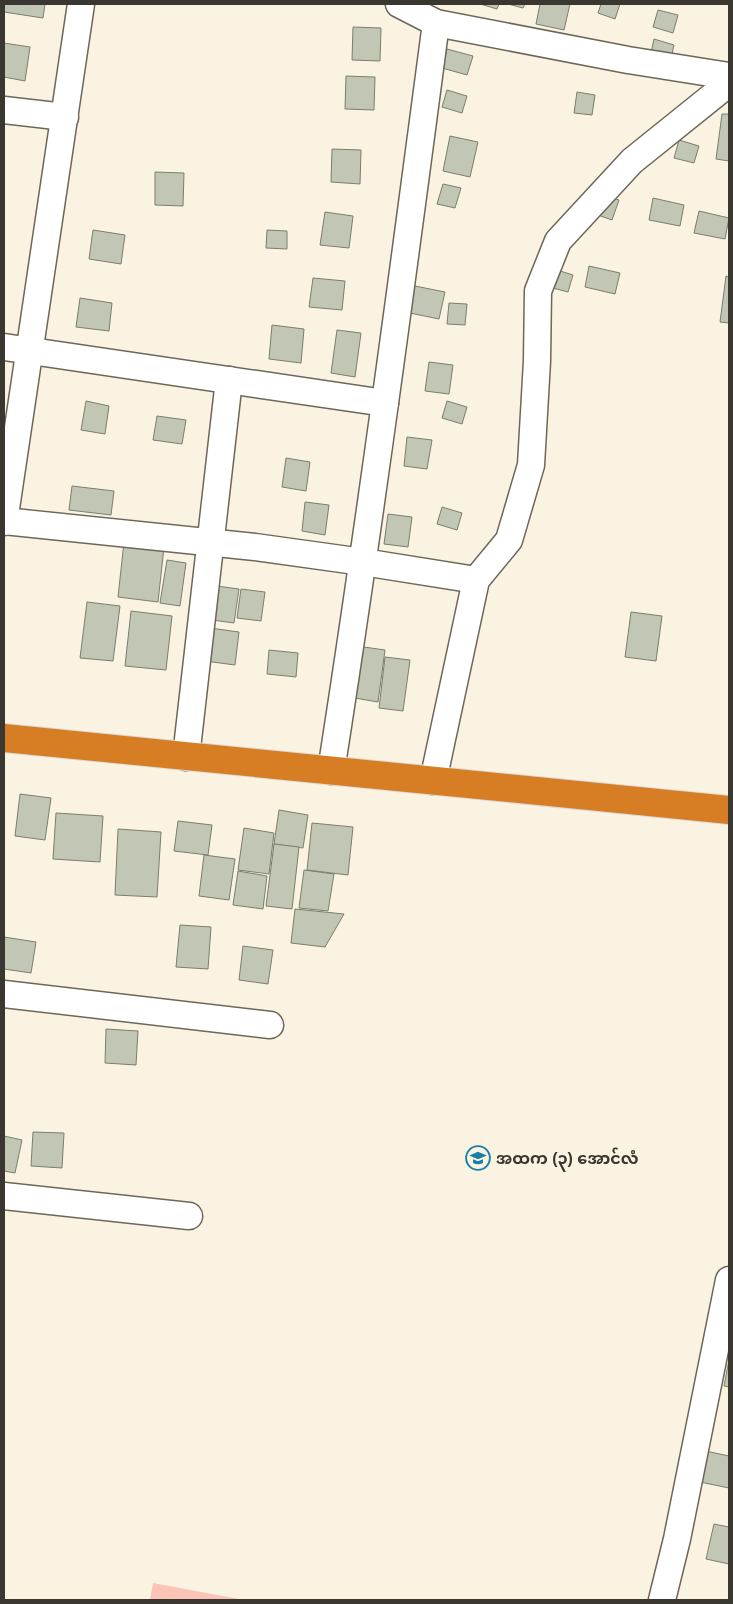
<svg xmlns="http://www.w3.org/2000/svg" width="733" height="1604" font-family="Helvetica,'Noto Sans Myanmar',sans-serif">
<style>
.green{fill:#fcc3b7}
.building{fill:#c2c6b5;stroke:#7a7e6e}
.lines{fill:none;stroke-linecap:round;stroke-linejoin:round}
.minor-casing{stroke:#6d6758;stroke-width:29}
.highway-casing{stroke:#dcdbda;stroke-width:30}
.minor{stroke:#fff;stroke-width:26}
.highway{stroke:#d77e25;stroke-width:28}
.labels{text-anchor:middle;stroke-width:5;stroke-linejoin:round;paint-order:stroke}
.poi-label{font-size:16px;font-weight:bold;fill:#3a3730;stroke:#faf3e1;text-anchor:start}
</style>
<rect width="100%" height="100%" fill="#faf3e1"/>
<path class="green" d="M153,1583L244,1600H150Z"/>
<g class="building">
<path d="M4,4H45L43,18L4,12Z"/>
<path d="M480,4H499L497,9Z"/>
<path d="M508,4H525L523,8Z"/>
<path d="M540,4H570L564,30L536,24Z"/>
<path d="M601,4H620L615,19L598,13Z"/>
<path d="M658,10L678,15L673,33L653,27Z"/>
<path d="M353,27L381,28L380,61L352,60Z"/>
<path d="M654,39L674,45L670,63L650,57Z"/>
<path d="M4,43L30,47L25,81L4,77Z"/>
<path d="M447,49L473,56L467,75L442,68Z"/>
<path d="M346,76L375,77L374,110L345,109Z"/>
<path d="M447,90L467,96L462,113L442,107Z"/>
<path d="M577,92L595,95L592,115L574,113Z"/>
<path d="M722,114H729V161L716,159Z"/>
<path d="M450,136L478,142L470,177L443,171Z"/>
<path d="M679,140L699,146L694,163L674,158Z"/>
<path d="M332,149L361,150L360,184L331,182Z"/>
<path d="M155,172L184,173L183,206L155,205Z"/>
<path d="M443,184L461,188L455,208L437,204Z"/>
<path d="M602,194L619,200L612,220L595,214Z"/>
<path d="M653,198L684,205L680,226L649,220Z"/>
<path d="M699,211L729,218L725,239L694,233Z"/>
<path d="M325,212L353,216L349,248L320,245Z"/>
<path d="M93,230L125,235L121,264L89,259Z"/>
<path d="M267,230L287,231V249L266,248Z"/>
<path d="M589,266L620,273L615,294L585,287Z"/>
<path d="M554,269L573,275L568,292L549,287Z"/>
<path d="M726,276L729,277V323L720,322Z"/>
<path d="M313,278L345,281L342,310L309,307Z"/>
<path d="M410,285L445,292L439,319L405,312Z"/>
<path d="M80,298L112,303L109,331L76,327Z"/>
<path d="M449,303L467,304L465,325L447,324Z"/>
<path d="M272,325L304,329L301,363L269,359Z"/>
<path d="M337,330L361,333L355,377L331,373Z"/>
<path d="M429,362L453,365L449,394L425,391Z"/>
<path d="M86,401L109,406L105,434L81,430Z"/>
<path d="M447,401L467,407L462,424L442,418Z"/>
<path d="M157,416L186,420L182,444L153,440Z"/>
<path d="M407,437L432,440L427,469L404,466Z"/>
<path d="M286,458L310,462L306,491L282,487Z"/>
<path d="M72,486L114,491L111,515L69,510Z"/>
<path d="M305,502L329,505L325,535L302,531Z"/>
<path d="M442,507L462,513L457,530L437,524Z"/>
<path d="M388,514L412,517L408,547L384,544Z"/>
<path d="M124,542L164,547L158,602L118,597Z"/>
<path d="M167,560L186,563L180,606L160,603Z"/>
<path d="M209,585L239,589L234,623L205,619Z"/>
<path d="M241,589L265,592L261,621L237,618Z"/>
<path d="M87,602L120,606L113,661L80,658Z"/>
<path d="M131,611L172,616L166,670L125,666Z"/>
<path d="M631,612L662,616L656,661L625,657Z"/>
<path d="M210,628L239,632L235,665L205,661Z"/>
<path d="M357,646L385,650L378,702L349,697Z"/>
<path d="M269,650L298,653L296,677L267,674Z"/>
<path d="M385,657L410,660L403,711L379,708Z"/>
<path d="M20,794L51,798L45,840L15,836Z"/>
<path d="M279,810L308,815L303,848L274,844Z"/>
<path d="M56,813L103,816L100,862L53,859Z"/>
<path d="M178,821L212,825L208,855L174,851Z"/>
<path d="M312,823L353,827L348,875L307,870Z"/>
<path d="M244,828L274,833L269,874L238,870Z"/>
<path d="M118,829L161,832L157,897L115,895Z"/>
<path d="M274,844L299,847L292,909L266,906Z"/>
<path d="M204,855L235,859L229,900L199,896Z"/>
<path d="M304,870L334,874L328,911L299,908Z"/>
<path d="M238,871L267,876L263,909L233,905Z"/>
<path d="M295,909L344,914L325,947L291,943Z"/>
<path d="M180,925L211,927L208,969L176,967Z"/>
<path d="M4,937L36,942L31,973L4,969Z"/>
<path d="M243,946L273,950L268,984L239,980Z"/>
<path d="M106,1029L138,1031L136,1065L105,1063Z"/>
<path d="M33,1132L64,1133L62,1168L31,1166Z"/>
<path d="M4,1136L22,1140L15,1173L4,1171Z"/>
<path d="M729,1360V1387L724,1386Z"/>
<path d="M701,1450L729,1456V1488L695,1481Z"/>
<path d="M714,1524L729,1527V1564L706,1559Z"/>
</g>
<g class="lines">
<g class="minor-casing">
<g id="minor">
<path d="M436,23L628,60L729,76"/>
<path d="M4,110L65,117"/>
<path d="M4,347L385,403"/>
<path d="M4,521L255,547L363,562L476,580"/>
<path d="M4,522L81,4"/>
<path d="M186,757L229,380"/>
<path d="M331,771C370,522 403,273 436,23L399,4"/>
<path d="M433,781L476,580L509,540L531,465L537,361L538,291L558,241L632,161L729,83"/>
<path d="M4,994L270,1025"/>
<path d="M4,1196L189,1216"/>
<path d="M662,1600L677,1539L729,1280"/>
</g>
</g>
<g class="highway-casing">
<path id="highway" d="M4,738L729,810"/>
</g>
<use href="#minor" class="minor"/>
<use href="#highway" class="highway"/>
</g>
<defs>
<g id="school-ring" transform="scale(1.25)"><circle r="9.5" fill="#faf3e1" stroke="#167ea8" stroke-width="1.5"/><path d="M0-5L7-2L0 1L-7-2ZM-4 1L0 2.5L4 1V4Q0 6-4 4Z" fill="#167ea8"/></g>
</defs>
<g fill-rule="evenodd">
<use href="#school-ring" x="478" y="1158"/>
</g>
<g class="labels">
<g class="poi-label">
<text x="496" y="1164">အထက (၃) အောင်လံ</text>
</g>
</g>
<rect width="733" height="1604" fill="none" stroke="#3a3730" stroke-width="10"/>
</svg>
